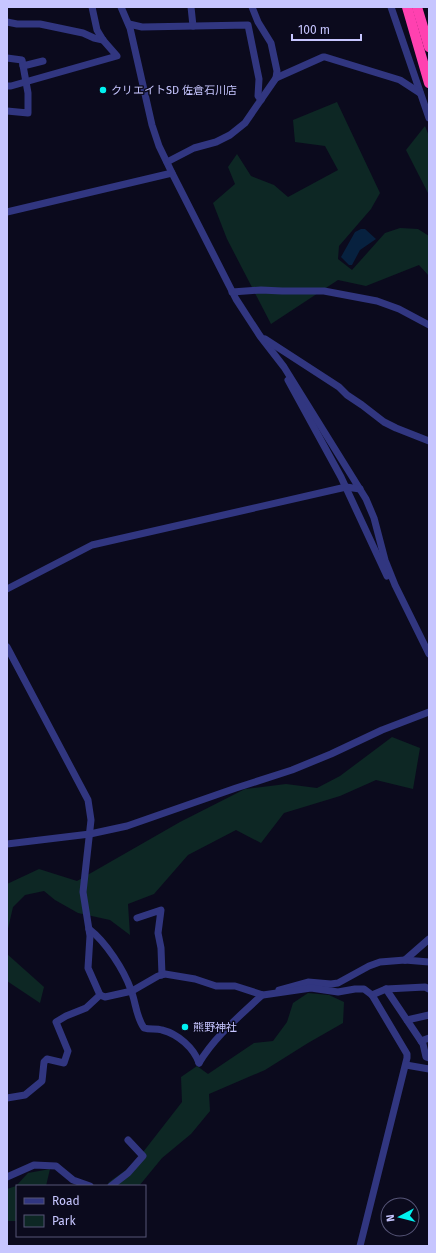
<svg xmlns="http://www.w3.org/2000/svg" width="436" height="1253" font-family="'Fira Sans','Noto Sans JP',sans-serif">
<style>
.green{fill:#0d2724}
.water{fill:#07213f}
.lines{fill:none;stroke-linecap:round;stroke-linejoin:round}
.minor{stroke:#313680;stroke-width:7}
.highway{stroke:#ff41b0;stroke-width:10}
.poi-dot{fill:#00f1f0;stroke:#0b0a1d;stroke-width:1.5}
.labels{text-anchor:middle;stroke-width:3;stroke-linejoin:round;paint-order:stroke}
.poi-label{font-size:11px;fill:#c7c6ff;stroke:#0b0a1d;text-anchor:start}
</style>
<rect width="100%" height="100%" fill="#0b0a1d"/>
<g class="green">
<path d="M337,102L380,193L371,209L339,246L338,259L352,270L385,233L400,228L418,229L429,236V276L419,265L366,286L338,280L271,324L227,239L213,203L235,184L228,167L237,154L251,176L274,185L288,197L338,170L325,146L295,142L293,120Z"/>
<path d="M425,126L429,136V195L406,150Z"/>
<path d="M392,737L420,748L413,789L376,780L340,796L284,813L261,843L236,830L188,855L154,894L128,904L130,935L110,920L78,913L55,900L44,891L25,895L13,907L7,933V884L39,869L77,881L180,822L245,789L286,784L317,788L340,776Z"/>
<path d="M7,954L44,987L40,1003L7,981Z"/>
<path d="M308,993L329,995L344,1002L343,1023L308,1043L265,1070L209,1094L210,1111L191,1134L162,1158L139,1186H107L109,1182L133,1165L182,1102L181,1077L197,1066L208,1074L254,1043L273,1041L287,1022L293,1003Z"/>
<path d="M50,1169L46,1186H17V1221H7V1189L16,1186L28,1173Z"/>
</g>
<path class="water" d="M361,229H365L376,239L360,250L352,265H349L341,257L355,232Z"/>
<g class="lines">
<g class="minor">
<path d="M121,7L130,28L152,125L159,146L172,173L236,299L260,336L284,367L366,499L374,518L385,560L395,585L429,654"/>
<path d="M191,7L193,26"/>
<path d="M252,7L258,22L271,43L277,71L276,78"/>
<path d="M391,7L429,118"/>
<path d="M7,22L17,24H40L83,33L94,38L103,40"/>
<path d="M129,24L142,27L248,25L259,79L258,96L261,100"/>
<path d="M7,58L22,60L28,93V113L7,111"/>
<path d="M23,66L43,61"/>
<path d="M7,86H11L117,56L103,40L97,30L92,7"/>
<path d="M167,162L194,148L216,142L230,135L245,123L276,78L323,57H325L400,80L420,93"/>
<path d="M7,212L172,173"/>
<path d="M232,292L261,290L282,291H324L377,301L399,309L429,325"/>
<path d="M265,339L339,387L347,395L362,405L384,422L396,428L429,441"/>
<path d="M288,380L341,477L387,576"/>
<path d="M7,589L92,545L346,487L360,489"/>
<path d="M7,647L88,800L91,820L83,892L90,936L88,968L100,995L86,1008L66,1016L56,1022L68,1051L64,1063L47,1059L44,1062L42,1081L25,1095L7,1098"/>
<path d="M7,844L90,834L127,826L236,788L292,770L331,754L382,730L429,712"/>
<path d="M137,918L161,910L158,933L161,948L162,975"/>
<path d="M89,929C106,942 124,970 131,990C136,1003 136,1017 144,1028C150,1030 156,1028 162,1030C178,1034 194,1048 199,1063"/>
<path d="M405,960L429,939"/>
<path d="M386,989L421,1041L423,1044L426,1057L429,1058"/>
<path d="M279,990L308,982L331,984L338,983L369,966L380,962L405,960L429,962"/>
<path d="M100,995L105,997L132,991L158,976L165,974L195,979L216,986H235L263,995L311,988L338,992L355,989H364L372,995L407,1054V1058L360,1246"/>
<path d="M372,995L386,989L425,987L429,989"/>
<path d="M407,1020L429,1015"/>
<path d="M421,1041L429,1038"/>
<path d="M199,1063C215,1036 240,1016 262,995"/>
<path d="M406,1065L429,1069"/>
<path d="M7,1177L34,1165L56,1166L73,1180L90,1186"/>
<path d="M111,1186L128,1173L143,1156L128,1140"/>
</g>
<g class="highway">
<path d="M407,7L429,83"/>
<path d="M417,7L429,47"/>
</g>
</g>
<g class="poi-dot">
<circle cx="103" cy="90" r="4"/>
<circle cx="185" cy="1027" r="4"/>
</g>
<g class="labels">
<g class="poi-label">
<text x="111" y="94">クリエイトSD 佐倉石川店</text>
<text x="193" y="1031">熊野神社</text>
</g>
</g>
<rect width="436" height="1253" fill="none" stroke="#c7c6ff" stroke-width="16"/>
<rect x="16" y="1185" width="130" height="52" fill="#0b0a1d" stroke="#565577"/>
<rect x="24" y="1198" width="20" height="6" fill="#313680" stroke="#565577"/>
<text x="52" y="1205" font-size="12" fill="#c7c6ff">Road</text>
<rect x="24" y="1215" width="20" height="12" fill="#0d2724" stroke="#565577"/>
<text x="52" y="1225" font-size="12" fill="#c7c6ff">Park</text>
<g transform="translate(400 1217) rotate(263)"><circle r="19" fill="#0b0a1d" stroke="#565577"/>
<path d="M0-3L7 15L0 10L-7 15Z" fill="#00f1f0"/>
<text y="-6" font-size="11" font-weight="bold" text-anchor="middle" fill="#c7c6ff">N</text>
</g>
<path d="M292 34v6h69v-6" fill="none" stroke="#c7c6ff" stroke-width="2"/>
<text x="298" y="34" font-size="12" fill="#c7c6ff" stroke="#0b0a1d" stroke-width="3" paint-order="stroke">100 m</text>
</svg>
